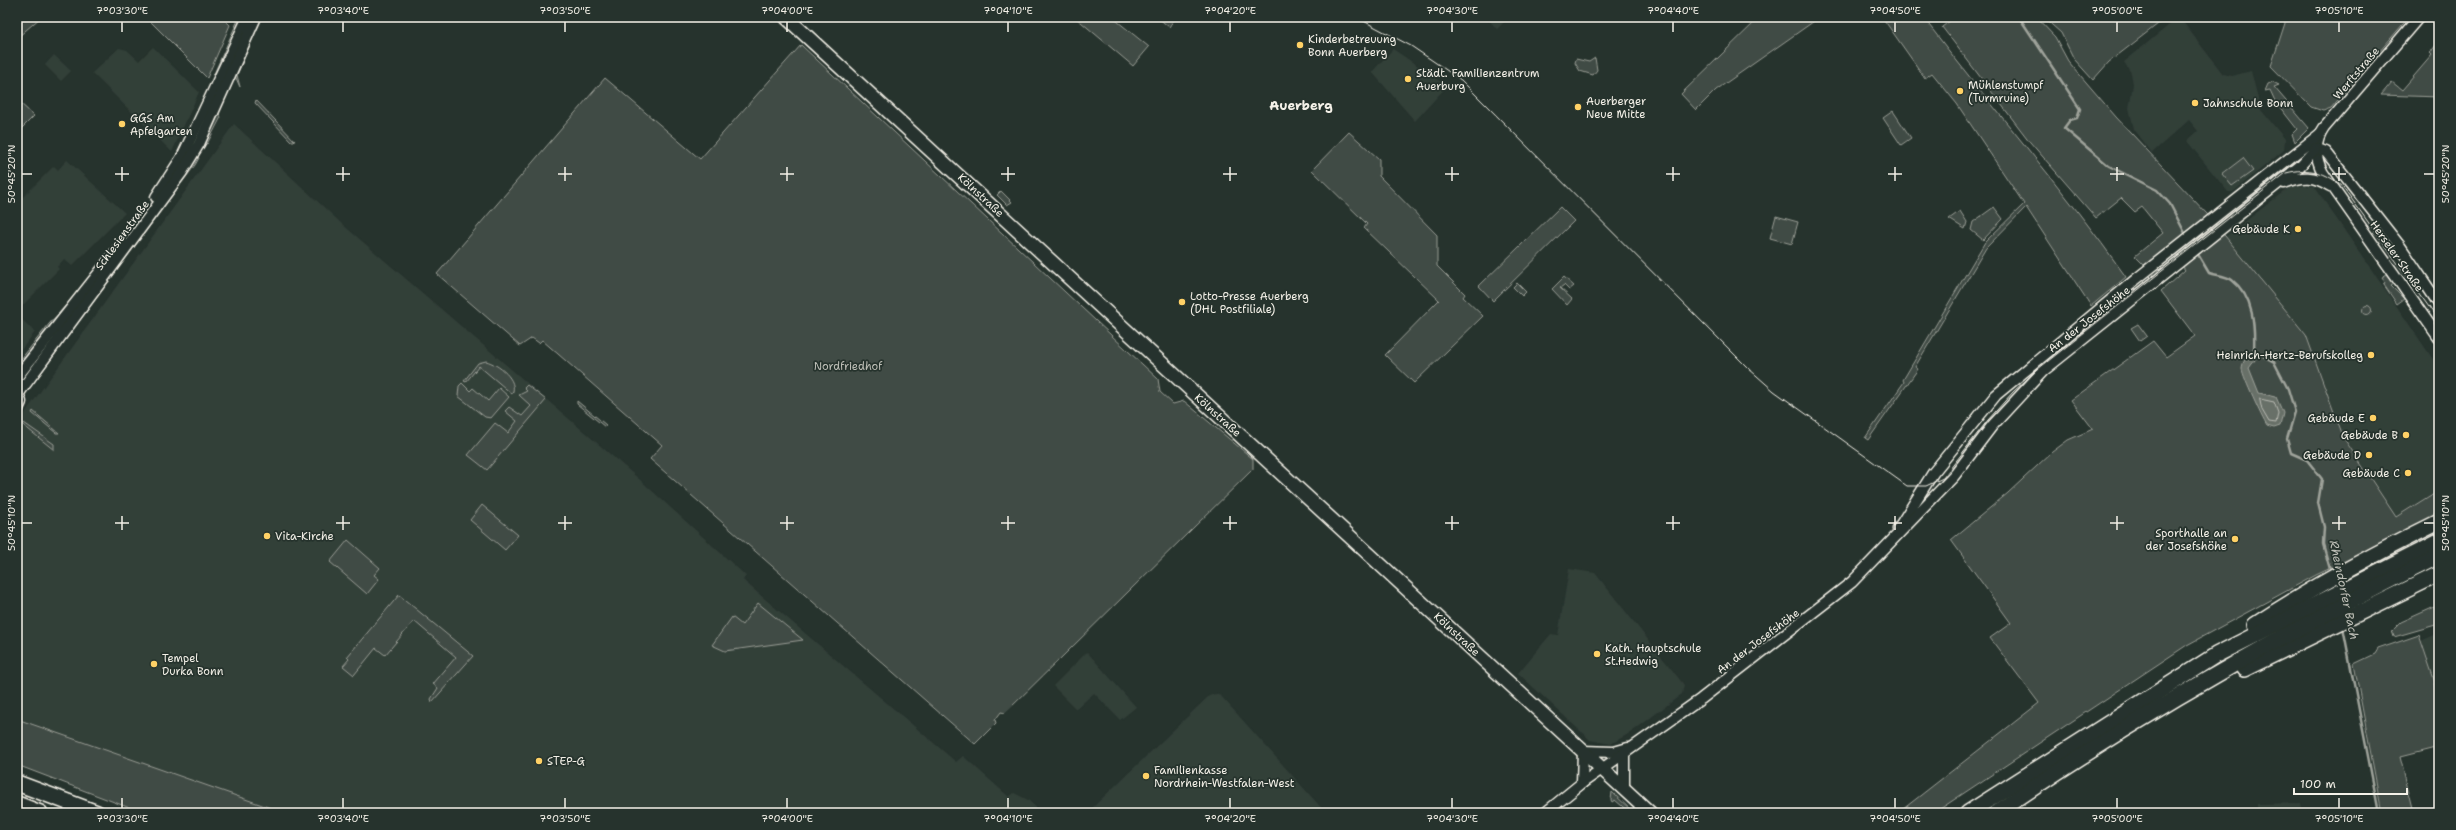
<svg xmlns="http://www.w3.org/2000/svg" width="2456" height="830" font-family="'Shantell Sans',sans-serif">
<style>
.built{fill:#333f39}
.green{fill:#414b45;stroke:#9a9e96}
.water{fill:#676f68;stroke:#9fa39b}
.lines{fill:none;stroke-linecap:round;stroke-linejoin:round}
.shore{stroke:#bcbdb5;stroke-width:1}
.stream{stroke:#9fa39b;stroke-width:2.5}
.minor-casing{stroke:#f4f1e8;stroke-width:13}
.major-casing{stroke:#f4f1e8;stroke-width:16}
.highway-casing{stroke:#f4f1e8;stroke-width:18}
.minor{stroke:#26332d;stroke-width:10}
.major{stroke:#26332d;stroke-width:13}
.highway{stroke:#26332d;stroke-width:15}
.tram{stroke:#f4f1e8;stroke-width:1}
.ticks{fill:none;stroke:#f4f1e8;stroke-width:1.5}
.poi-dot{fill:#ffd166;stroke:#26332d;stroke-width:1.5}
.labels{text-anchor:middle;stroke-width:3.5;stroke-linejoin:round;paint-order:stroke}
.poi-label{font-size:11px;fill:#f4f1e8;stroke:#26332d;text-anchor:start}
.street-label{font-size:11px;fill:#f4f1e8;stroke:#26332d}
.park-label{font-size:11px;fill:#bebfb7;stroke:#26332d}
.water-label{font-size:12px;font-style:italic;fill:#bcbdb5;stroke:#26332d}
.quarter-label{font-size:13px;font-weight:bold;fill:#f4f1e8;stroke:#26332d}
.neatline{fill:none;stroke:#f4f1e8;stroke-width:1.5}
.ticks-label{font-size:10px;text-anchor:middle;fill:#f4f1e8}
</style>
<rect width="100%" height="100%" fill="#26332d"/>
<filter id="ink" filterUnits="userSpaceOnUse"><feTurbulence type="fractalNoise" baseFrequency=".025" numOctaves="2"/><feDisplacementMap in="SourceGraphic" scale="8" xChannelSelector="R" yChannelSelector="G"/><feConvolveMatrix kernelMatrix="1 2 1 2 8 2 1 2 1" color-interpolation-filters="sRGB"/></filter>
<g filter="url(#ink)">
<g class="built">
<path d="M1486,17H1509L1497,29Z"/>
<path d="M2174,21L2183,22L2223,74L2232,76L2251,71L2261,110L2285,139L2284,150L2233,192H2228L2187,141L2198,131L2189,120L2152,153L2134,129L2129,108L2133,84L2131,73L2124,62Z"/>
<path d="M153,47L199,92L172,152L92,73L119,48L127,50L139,61Z"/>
<path d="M1393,49L1447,86L1415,121L1372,72Z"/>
<path d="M54,55L71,71L61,81L45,65Z"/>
<path d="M234,124L342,224L639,479L746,576L743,580L752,588L956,762L963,756L1009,797L1014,793L1028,800L1042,813H285L17,719V424Z"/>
<path d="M67,160L125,213L72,266L64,259L57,267L59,269L17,311V203L54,166L58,170Z"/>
<path d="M2291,186H2314L2439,368V490L2396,517L2343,437L2306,335L2225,237Z"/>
<path d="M17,315L35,332L17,355Z"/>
<path d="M1569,569L1595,573L1684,685L1682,694L1633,731L1611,744L1590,740L1518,673L1551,634L1558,635Z"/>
<path d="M2439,633V694L2421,641Z"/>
<path d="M1087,652L1136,707L1120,720L1094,693L1076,709L1053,686Z"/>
<path d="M1215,694L1221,696L1326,813H1094L1091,809L1209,696Z"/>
<path d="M2301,803L2303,813H2257V804Z"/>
</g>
<g class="green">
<path d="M17,17H41L17,38Z"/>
<path d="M146,17H222L230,25L207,78Z"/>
<path d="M259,17H262L237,75L240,87L235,76Z"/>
<path d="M1075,17H1112L1149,47L1133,66Z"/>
<path d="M1157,17H1176L1169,27Z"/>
<path d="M1760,17H1820L1716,90L1696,110L1681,94Z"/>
<path d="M1882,17H1923C1989,105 2063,187 2126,277L2091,306L2026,207L1986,248L1915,367L1918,369L1868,440L1865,438L1904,382L1903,380L1985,242L2024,204L1957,104L1932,73L1925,78Z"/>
<path d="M1955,17H2036L2055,37L2068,61L2116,117L2207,214L2306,335L2343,437L2396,517L2439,490V516L2316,575L2187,645L1934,813H1898L2039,703L1990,638L2011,623L1951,540L2008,493L2052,452L2068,440L2093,429L2071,400L2153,341L2166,357L2195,336L2161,291L2185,270L2169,247L2144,265L2135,256L2163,233L2142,207L2135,212L2121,198L2096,218L2030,142L1942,27Z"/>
<path d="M2043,17H2167L2109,62L2093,80L2074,59L2061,33Z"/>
<path d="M2287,17H2409L2331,108L2323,111L2311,107L2271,66Z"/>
<path d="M238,20L240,21L216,77L213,76Z"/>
<path d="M2439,41V97L2381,95L2392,82L2402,90L2432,55L2430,53Z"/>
<path d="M801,45L1158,379L1160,392L1173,404L1184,401L1253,459V469L1005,713L1001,712L995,720L996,723L975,744L650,459L662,445L542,340L539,343L532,338L520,346L437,274L605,78L700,159Z"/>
<path d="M1595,58L1597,70L1593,75L1580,71L1575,63L1576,59L1589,62Z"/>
<path d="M2273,82L2279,85L2274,87L2309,128L2295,142L2292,134L2297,129L2275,101L2270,90L2265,91L2268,84Z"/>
<path d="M17,100L34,116L21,129L17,124Z"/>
<path d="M256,100L295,141H291L255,103Z"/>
<path d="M1893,111L1911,138L1901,145L1883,118Z"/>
<path d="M219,114L221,117L207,144L205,143Z"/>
<path d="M1349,132L1379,159V176L1437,235V266L1465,294L1463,297L1483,316L1414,383L1385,355L1439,300L1364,228L1367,224L1312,170Z"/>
<path d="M197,156L199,158L195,165L33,384L31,382Z"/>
<path d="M2243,158L2253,171L2232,186L2222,174Z"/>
<path d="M1001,191L1012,202L1007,205L997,195Z"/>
<path d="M1560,207L1574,221L1493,301L1479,286Z"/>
<path d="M1994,207L2003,219L1983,240L1971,230L1973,222Z"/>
<path d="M1960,211L1967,222L1965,229L1949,219Z"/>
<path d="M1776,216L1798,222L1792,244L1770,238Z"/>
<path d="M136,219L138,221L121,243L118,242Z"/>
<path d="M2387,275L2394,284L2391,286L2404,299L2397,304L2384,285L2386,284L2382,278Z"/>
<path d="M1564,277L1574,286L1569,290L1564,285L1560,288L1572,299L1567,305L1552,289Z"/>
<path d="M1517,283L1526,292L1522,296L1513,287Z"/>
<path d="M77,293L17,372V364L49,324Z"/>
<circle cx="2367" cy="310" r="4.5"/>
<path d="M2138,324L2147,336L2140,341L2131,328Z"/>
<path d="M486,361C498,364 519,380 512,394L479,366L466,382L464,381L478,363Z"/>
<path d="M462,383L470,391L473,388L488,401L499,388L509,397L491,418L485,417L458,396L459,386Z"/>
<path d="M527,385L546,400L487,470L468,455L495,423L508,433L517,421L505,411L509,407L522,416L531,406L519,395L527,391L524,388Z"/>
<path d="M577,401L606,425L605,427L577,404Z"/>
<path d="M33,411L59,433H56L32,413Z"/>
<path d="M24,423L54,444V450L23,425Z"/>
<path d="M482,505L518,535L505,550L470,520Z"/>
<path d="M348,540L380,568L374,575L379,579L367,594L330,562Z"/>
<path d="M399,595L473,656L432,702L431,699L438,688L433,684L456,657L414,621L385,655L376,648L354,675L343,666L349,659L347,657Z"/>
<path d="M758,603L803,640L725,651L712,645L732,617L742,625Z"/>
<path d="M2439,605V624L2394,637L2392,631L2401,622Z"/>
<path d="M2419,635L2439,694V747L2400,757L2414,813H2382L2354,664L2375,654L2378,649Z"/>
<path d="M17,719L285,813H143L17,765Z"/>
<path d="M1612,792L1634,813H1630L1615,800L1612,802L1611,800Z"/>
</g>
<path class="water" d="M2254,351L2255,360L2249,368L2259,393L2276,397L2283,413L2280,426L2274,428L2267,426C2262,418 2243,377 2242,369C2242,361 2248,356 2254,351Z"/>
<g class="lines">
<path class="shore" d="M2260,399L2274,402L2278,413L2276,423L2269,422L2262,410Z"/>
<g class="stream">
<path d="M2019,17L2080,109L2077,118L2070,120L2064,128L2109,166L2157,190L2170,204L2187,237"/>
<path d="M2196,251L2209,273C2215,275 2227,276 2232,280C2254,297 2255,326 2254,351L2274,362L2288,389L2295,412L2287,439L2291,453L2307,460L2322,479L2318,503L2324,527L2323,544L2331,573"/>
<path d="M2343,627L2379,813"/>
</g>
<g class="minor-casing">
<g id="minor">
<path d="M2419,17L2324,128C2314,142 2315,158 2323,173L2439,338"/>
<path d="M2312,147L2326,152L2400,246L2439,304"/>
<path d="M2284,183C2302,176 2314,175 2330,186"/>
<path d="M156,197L182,157L248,17"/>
<path d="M17,377L121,245"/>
<path d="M17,390L21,402L17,411"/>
<path d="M19,393L182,172L199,144L256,17"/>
<path d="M1898,529L1933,473L1996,395L2135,280L2320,134"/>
<path d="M1582,783L1583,751L1614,752L1628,748"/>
<path d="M1624,788V754"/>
<path d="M1545,813L1582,783L1701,699L1852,582L1954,476L1992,426L2043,371L2300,166L2316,148"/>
</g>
</g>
<g class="major-casing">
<path id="major" d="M786,17L1650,813"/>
</g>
<g class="highway-casing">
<g id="highway">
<path d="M2255,625C2314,586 2376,553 2439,522"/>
<path d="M2244,669L2439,574"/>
<path d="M17,783L97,813"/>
<path d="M17,804L40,813"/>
<path d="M1968,813L2216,655L2439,542"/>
<path d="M1996,813C2137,716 2285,632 2439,556"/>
</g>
</g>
<use href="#minor" class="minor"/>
<use href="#major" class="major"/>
<use href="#highway" class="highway"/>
<path class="tram" d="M1356,17L1411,46L1461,80L1748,368L1774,391L1907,486H1926L1943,478L1988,420L2013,392L2038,369L2286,173C2309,167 2326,172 2343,187L2439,321"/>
</g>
</g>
<path class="ticks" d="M122,22V32M343,22V32M565,22V32M787,22V32M1008,22V32M1230,22V32M1452,22V32M1673,22V32M1895,22V32M2117,22V32M2339,22V32M122,167V181M343,167V181M565,167V181M787,167V181M1008,167V181M1230,167V181M1452,167V181M1673,167V181M1895,167V181M2117,167V181M2339,167V181M22,174H32M115,174H129M336,174H350M558,174H572M780,174H794M1001,174H1015M1223,174H1237M1445,174H1459M1666,174H1680M1888,174H1902M2110,174H2124M2332,174H2346M2424,174H2434M122,516V530M343,516V530M565,516V530M787,516V530M1008,516V530M1230,516V530M1452,516V530M1673,516V530M1895,516V530M2117,516V530M2339,516V530M22,523H32M115,523H129M336,523H350M558,523H572M780,523H794M1001,523H1015M1223,523H1237M1445,523H1459M1666,523H1680M1888,523H1902M2110,523H2124M2332,523H2346M2424,523H2434M122,798V808M343,798V808M565,798V808M787,798V808M1008,798V808M1230,798V808M1452,798V808M1673,798V808M1895,798V808M2117,798V808M2339,798V808"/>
<g class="poi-dot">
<circle cx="1300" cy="45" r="4"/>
<circle cx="1408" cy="79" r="4"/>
<circle cx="1960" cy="91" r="4"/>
<circle cx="2195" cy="103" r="4"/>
<circle cx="1578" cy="107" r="4"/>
<circle cx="122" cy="124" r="4"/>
<circle cx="2298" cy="229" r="4"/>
<circle cx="1182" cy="302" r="4"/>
<circle cx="2371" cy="355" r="4"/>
<circle cx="2373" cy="418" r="4"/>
<circle cx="2406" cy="435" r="4"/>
<circle cx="2369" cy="455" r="4"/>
<circle cx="2408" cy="473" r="4"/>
<circle cx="267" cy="536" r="4"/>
<circle cx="2235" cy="539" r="4"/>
<circle cx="1597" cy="654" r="4"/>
<circle cx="154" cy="664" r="4"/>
<circle cx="539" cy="761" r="4"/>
<circle cx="1146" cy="776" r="4"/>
</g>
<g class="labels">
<g class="poi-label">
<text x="1308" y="43">Kinderbetreuung<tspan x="1308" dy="13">Bonn Auerberg</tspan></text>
<text x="1416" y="77">Städt. Familienzentrum<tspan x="1416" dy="13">Auerburg</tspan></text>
<text x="1968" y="89">Mühlenstumpf<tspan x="1968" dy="13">(Turmruine)</tspan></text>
<text x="1586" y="105">Auerberger<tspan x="1586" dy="13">Neue Mitte</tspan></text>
<text x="2203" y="107">Jahnschule Bonn</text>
<text x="130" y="122">GGS Am<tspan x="130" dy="13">Apfelgarten</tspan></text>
<text x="2290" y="233" text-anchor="end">Gebäude K</text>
<text x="1190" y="300">Lotto-Presse Auerberg<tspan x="1190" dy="13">(DHL Postfiliale)</tspan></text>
<text x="2363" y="359" text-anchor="end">Heinrich-Hertz-Berufskolleg</text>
<text x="2365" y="422" text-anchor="end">Gebäude E</text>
<text x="2398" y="439" text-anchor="end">Gebäude B</text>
<text x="2361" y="459" text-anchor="end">Gebäude D</text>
<text x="2400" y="477" text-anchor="end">Gebäude C</text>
<text x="2227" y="537" text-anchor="end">Sporthalle an<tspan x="2227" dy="13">der Josefshöhe</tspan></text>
<text x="275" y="540">Vita-Kirche</text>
<text x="1605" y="652">Kath. Hauptschule<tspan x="1605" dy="13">St.Hedwig</tspan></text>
<text x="162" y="662">Tempel<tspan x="162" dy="13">Durka Bonn</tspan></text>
<text x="547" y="765">STEP-G</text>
<text x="1154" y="774">Familienkasse<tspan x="1154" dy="13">Nordrhein-Westfalen-West</tspan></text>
</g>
<g class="street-label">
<text transform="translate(2356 73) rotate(-50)" y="4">Werftstraße</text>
<text transform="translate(981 195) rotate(43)" y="4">Kölnstraße</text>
<text transform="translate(122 235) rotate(-54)" y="4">Schlesienstraße</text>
<text transform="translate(2397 256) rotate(55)" y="4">Herseler Straße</text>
<text transform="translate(2089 319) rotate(-38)" y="4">An der Josefshöhe</text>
<text transform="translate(1218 415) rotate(42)" y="4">Kölnstraße</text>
<text transform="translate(1457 634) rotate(43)" y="4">Kölnstraße</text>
<text transform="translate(1758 641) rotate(-37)" y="4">An der Josefshöhe</text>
</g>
<g class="park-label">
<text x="848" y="370">Nordfriedhof</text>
</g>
<g class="water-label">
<text transform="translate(2344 590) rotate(78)" y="4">Rheindorfer Bach</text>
</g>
<g class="quarter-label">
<text x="1301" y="110">Auerberg</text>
</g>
</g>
<rect width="2456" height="830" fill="none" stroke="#26332d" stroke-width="44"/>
<path d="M2294 788v6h113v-6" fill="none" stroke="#f4f1e8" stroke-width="2"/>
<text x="2300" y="788" font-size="12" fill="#f4f1e8" stroke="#26332d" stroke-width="3" paint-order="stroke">100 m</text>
<rect x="22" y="22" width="2412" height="786" class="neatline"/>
<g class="ticks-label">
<text x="122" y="14">7°03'30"E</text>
<text x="343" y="14">7°03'40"E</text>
<text x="565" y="14">7°03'50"E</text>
<text x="787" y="14">7°04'00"E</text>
<text x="1008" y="14">7°04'10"E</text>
<text x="1230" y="14">7°04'20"E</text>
<text x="1452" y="14">7°04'30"E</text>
<text x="1673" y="14">7°04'40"E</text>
<text x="1895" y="14">7°04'50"E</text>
<text x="2117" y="14">7°05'00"E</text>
<text x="2339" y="14">7°05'10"E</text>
<text transform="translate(11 174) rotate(-90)" y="4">50°45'20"N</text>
<text transform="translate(2445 174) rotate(-90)" y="4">50°45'20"N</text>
<text transform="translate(11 523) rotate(-90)" y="4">50°45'10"N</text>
<text transform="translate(2445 523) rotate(-90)" y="4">50°45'10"N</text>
<text x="122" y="822">7°03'30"E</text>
<text x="343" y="822">7°03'40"E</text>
<text x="565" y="822">7°03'50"E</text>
<text x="787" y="822">7°04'00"E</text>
<text x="1008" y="822">7°04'10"E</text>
<text x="1230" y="822">7°04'20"E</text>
<text x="1452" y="822">7°04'30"E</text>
<text x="1673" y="822">7°04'40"E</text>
<text x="1895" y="822">7°04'50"E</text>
<text x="2117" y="822">7°05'00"E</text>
<text x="2339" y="822">7°05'10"E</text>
</g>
</svg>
